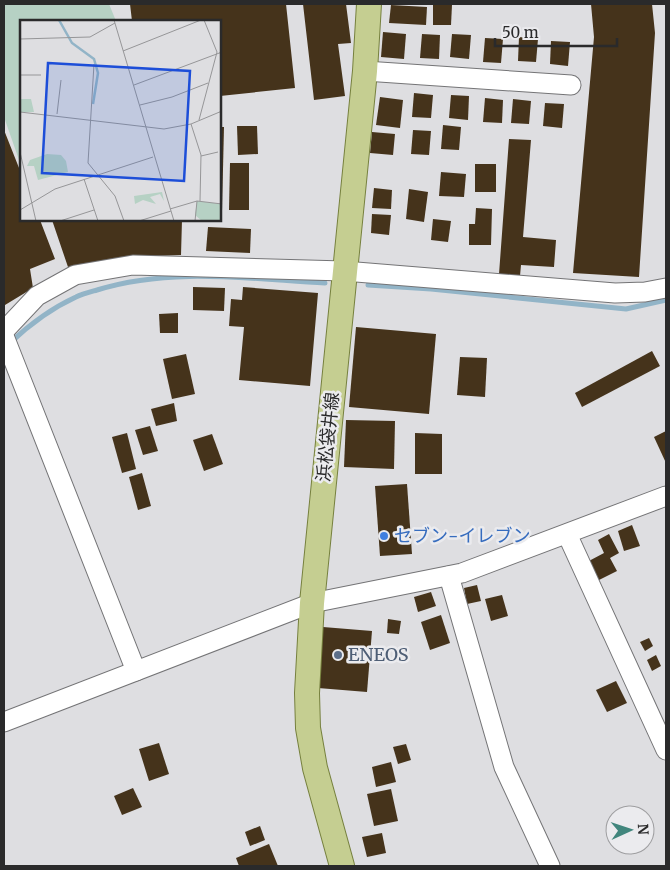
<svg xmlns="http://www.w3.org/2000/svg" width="670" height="870" font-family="Merriweather,'Noto Sans JP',serif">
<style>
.green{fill:#b6d1c4}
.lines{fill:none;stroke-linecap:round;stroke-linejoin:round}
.stream{stroke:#92b4c7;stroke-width:5}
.building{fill:#45331b}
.minor-casing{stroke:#747476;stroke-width:21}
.major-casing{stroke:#76803e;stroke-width:26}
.minor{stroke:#fff;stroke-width:19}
.major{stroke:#c5ce91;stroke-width:24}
.shop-dot{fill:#3f7fe0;stroke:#ebebee;stroke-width:2}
.service-dot{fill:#5c6f8a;stroke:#ebebee;stroke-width:2}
.labels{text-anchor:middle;stroke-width:5;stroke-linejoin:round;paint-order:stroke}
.street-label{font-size:18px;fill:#2a2a2b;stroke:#ebebee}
.shop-label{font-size:18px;fill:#366cbe;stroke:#ebebee;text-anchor:start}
.service-label{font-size:18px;fill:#4e5e75;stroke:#ebebee;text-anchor:start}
.inset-river{fill:none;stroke:#92b4c7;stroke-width:2.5}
.inset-road{fill:none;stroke:#969698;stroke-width:1}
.view{fill:#1d4ed8;fill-opacity:0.15;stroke:#1d4ed8;stroke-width:2.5}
.inset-edge{fill:none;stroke:#2a2a2b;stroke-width:2.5}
</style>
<rect width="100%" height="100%" fill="#dedee1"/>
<path class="green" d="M4,4H109L116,21H21V158L19,160L4,117Z"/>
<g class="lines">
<g class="stream">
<path d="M368,285L431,289L626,309L666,300"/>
<path d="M10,343C29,325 52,308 76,297C82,294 90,292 97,290C170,267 250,279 325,283"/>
</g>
</g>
<g class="building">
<path d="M130,4H286L295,88L220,96V21H132Z"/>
<path d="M303,4H346L351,43L338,44L345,96L314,100Z"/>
<path d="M591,4H652L655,33L639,277L573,273L594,37Z"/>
<path d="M391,5L427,7L426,25L389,23Z"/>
<path d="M433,5H452L451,25H433Z"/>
<path d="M383,32L406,34L404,59L381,57Z"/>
<path d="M422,34L440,35L439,59L420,58Z"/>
<path d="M452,34L471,35L469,59L450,57Z"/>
<path d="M519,37L538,39L536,62L518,61Z"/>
<path d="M485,38L503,39L501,63L483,62Z"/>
<path d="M551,41L570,42L568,66L550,64Z"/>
<path d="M414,93L433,95L431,118L412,117Z"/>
<path d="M451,95L469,96L468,120L449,118Z"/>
<path d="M380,97L403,100L400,128L376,125Z"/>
<path d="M485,98L503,100L502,123L483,122Z"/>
<path d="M513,99L531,101L529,124L511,123Z"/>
<path d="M545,103L564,104L562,128L543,126Z"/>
<path d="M443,125L461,127L459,150L441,149Z"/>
<path d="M237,126H257L258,154L238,155Z"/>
<path d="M220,127H224L222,211H220Z"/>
<path d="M4,130L21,173V220H40L55,259L30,269L33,288L5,305Z"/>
<path d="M413,130L431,131L429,155L411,154Z"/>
<path d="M372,132L395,134L393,155L370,153Z"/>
<path d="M509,139L531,140L523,237L556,240L554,267L521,265L520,276L499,274Z"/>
<path d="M230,163H249V210H229Z"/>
<rect x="475" y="164" width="21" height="28"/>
<path d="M441,172L466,174L464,197L439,196Z"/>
<path d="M374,188L392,190L391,209L372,208Z"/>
<path d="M409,189L428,192L424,222L406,219Z"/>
<path d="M476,208L492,209L491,245H469V224H475Z"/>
<path d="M372,214L391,215L389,235L371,233Z"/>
<path d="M433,219L451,221L448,242L431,240Z"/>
<path d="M52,220H182L181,255L128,257L68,267Z"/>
<path d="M208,227L251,229L250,253L206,251Z"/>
<path d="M193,287L225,288L224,311L193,310Z"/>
<path d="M243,287L318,293L310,386L239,380L244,327L229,326L231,299L242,300Z"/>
<path d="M178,313V333H160L159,314Z"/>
<path d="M356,327L436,334L429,414L349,407Z"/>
<path d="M652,351L660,366L582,407L575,393Z"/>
<path d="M186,354L195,394L172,399L163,359Z"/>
<path d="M460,357L487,358L485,397L457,395Z"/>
<path d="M174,403L177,421L156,426L151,409Z"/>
<path d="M346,420L395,421L394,469L344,467Z"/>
<path d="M150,426L158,451L143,455L135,430Z"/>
<path d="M666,431V463L654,437Z"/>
<path d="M127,433L136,469L122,473L112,437Z"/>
<path d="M415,433L442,434V474H415Z"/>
<path d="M212,434L223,464L204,471L193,440Z"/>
<path d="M142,473L151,506L138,510L129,477Z"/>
<path d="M407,484L412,554L380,556L375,486Z"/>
<path d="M632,525L640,546L624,551L618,531Z"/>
<path d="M609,534L619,553L610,558L617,571L597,581L587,562L604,553L598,540Z"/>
<path d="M477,585L481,601L467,604L464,588Z"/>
<path d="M431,592L436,606L418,612L414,597Z"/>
<path d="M502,595L508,616L491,621L485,599Z"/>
<path d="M441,615L450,643L430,650L421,622Z"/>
<path d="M388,619L401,621L399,634L387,633Z"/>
<path d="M323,627L372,631L367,692L318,688Z"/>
<path d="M649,638L653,646L645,651L640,642Z"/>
<path d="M656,655L661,666L652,671L647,660Z"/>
<path d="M616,681L627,703L607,712L596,690Z"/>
<path d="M159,743L169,774L149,781L139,749Z"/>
<path d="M406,744L411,760L398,764L393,747Z"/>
<path d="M391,762L396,782L376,787L372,767Z"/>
<path d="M133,788L142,807L122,815L114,796Z"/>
<path d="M391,789L398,821L374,826L367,794Z"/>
<path d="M260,826L265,840L250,846L245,832Z"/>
<path d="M382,833L386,853L367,857L362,837Z"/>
<path d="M269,844L278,866H239L236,858Z"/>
</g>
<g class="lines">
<g class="minor-casing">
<g id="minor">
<path d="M365,71L571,85"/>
<path d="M4,331L37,296L75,275L133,265L344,271L615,293L645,292L666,288"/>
<path d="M4,336L136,671"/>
<path d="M567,534L666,750"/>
<path d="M449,576L504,767L550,866"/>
<path d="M4,722L312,603L462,573L666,496"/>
</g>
</g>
<g class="major-casing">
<path id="major" d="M342,866L315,768L308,728L307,693L312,603L365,71L369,4"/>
</g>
<use href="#minor" class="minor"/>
<use href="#major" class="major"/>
</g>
<circle class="shop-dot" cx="384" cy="536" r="5"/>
<circle class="service-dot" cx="338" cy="655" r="5"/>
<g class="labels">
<g class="street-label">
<text transform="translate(328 437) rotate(-84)" y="6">浜松袋井線</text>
</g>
<g class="shop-label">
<text x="394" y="542">セブン-イレブン</text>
</g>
<g class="service-label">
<text x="348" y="661">ENEOS</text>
</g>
</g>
<g transform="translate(20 20)">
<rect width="201" height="201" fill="#dedee1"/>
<path d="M0,79H11L14,92H0ZM27,134L41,135L46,141L48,152L18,160L14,146H7L10,140ZM142,172L144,181L140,174L130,177L136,184L123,180L115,184L114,176ZM177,181L201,184V201H182L175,195Z" fill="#b6d1c4"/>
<path class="inset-river" d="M39,0L52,23L74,39L78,53L73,84"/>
<path class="inset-road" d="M94,0L154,201M0,19L70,17L95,3M103,31L181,0M74,44L68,143L95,176L104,201M0,55H21M114,65L202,32M120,85L152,77L188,63M0,92L144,109L171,104L202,91M37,94L41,60M179,100L197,32L184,0M171,104L181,135L180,181M0,132L16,201M181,136L198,132M64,159L78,201M150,189L177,181L202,184M0,190L35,169L133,137M40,201L74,190M119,201L151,191M175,201L177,181"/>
<path class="view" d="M28,43L170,51L164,161L22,153Z"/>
<rect width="201" height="201" class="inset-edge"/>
</g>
<rect width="670" height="870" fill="none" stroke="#2a2a2b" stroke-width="10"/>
<g transform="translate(630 830) rotate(87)"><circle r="24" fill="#ebebee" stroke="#9e9ea0"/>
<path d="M0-4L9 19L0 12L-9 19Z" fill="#41867d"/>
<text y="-8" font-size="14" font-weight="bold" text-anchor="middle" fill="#2a2a2b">N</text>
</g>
<path d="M495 38v8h122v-8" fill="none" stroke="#2a2a2b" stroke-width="2.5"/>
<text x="502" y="38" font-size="15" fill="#2a2a2b" stroke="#ebebee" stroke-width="4" paint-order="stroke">50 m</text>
</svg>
